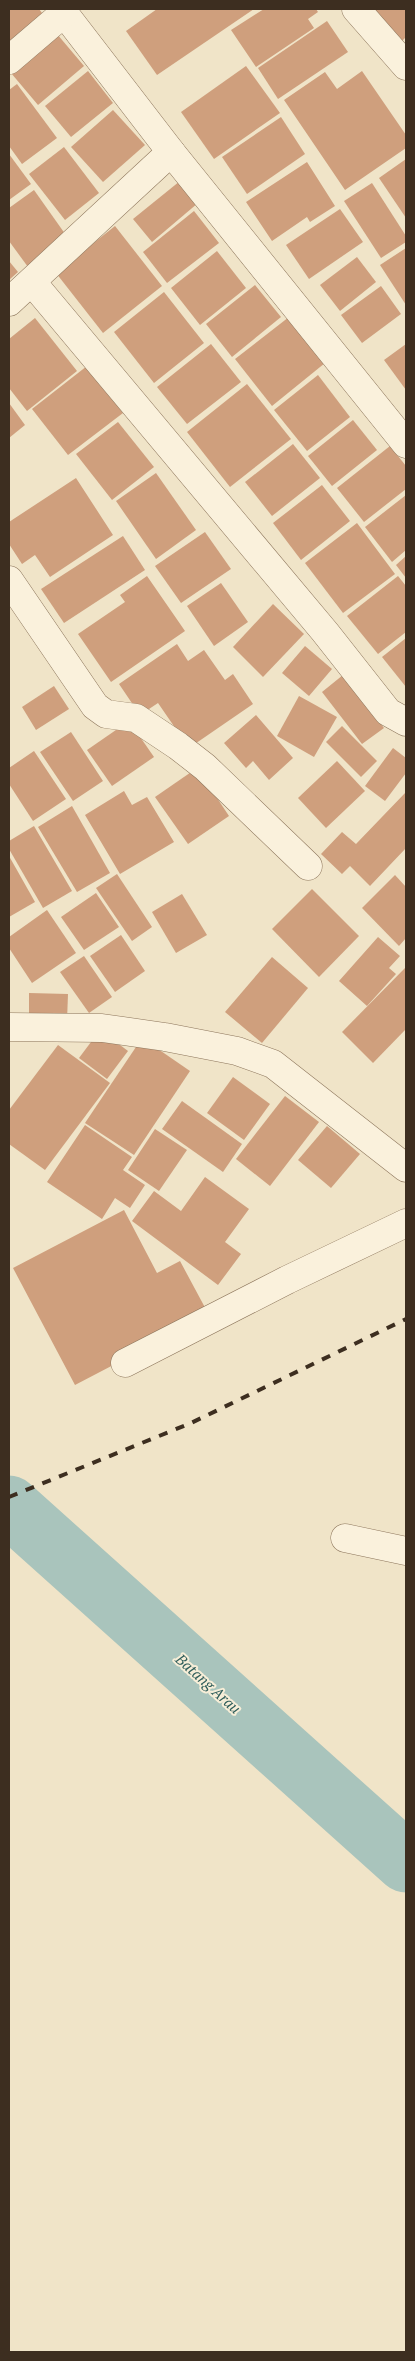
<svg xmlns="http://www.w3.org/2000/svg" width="415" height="2361" font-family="'PT Serif',serif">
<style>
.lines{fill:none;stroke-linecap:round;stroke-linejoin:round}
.river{stroke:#a9c4bc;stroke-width:61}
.building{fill:#cf9f7d}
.minor-casing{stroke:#8d765c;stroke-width:29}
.minor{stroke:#faf1dc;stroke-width:28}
.rail{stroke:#3d2e20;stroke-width:4;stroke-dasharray:9 9;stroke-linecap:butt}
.labels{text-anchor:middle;stroke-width:4;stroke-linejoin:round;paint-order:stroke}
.water-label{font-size:15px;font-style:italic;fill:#2f5d5a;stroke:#f7eed8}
</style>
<rect width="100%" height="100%" fill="#f0e4c8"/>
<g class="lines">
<path class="river" d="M9,1506L406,1862"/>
</g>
<g class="building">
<path d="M9,9H39L48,21L9,50Z"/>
<path d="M157,9H254L157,75L126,31Z"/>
<path d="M264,9H316L318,12L308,19L314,28L256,67L231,30Z"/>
<path d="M370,9H406V37L400,43Z"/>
<path d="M327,21L348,52L278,99L258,68Z"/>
<path d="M57,34L84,66L38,105L11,73Z"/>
<path d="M246,66L280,113L214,159L181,112Z"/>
<path d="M88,71L113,103L71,137L45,106Z"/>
<path d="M362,71L406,135V148L345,190L284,100L325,72L337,89Z"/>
<path d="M17,84L57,138L22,164L9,146V90Z"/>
<path d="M113,110L145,145L103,182L71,147Z"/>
<path d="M281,117L305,154L247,194L222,157Z"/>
<path d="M64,147L99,193L65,220L29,174Z"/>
<path d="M9,154L31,184L9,200Z"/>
<path d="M406,159V218L379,178Z"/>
<path d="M307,162L335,206L310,222L307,217L272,241L246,202Z"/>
<path d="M180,181L198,203L152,242L133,219Z"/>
<path d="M372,183L406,236V242L381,258L344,201Z"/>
<path d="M34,190L68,238L28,267L9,241V208Z"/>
<path d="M340,209L363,242L309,279L286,245Z"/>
<path d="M194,211L219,243L167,283L143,252Z"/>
<path d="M115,226L162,286L103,333L56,273Z"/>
<path d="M406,248V305L380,265Z"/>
<path d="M217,251L246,288L200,325L171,288Z"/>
<path d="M357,257L376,282L340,311L320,285Z"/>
<path d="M9,261L18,272L9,280Z"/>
<path d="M255,285L281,317L232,357L206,324Z"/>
<path d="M381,286L401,314L362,343L341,315Z"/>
<path d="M164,292L204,343L154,383L114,332Z"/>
<path d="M289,317L325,363L272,406L235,359Z"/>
<path d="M35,318L77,371L27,411L9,388V339Z"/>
<path d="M211,344L241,382L187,424L157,387Z"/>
<path d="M406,344V390L384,360Z"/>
<path d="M87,366L123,413L68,455L32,409Z"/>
<path d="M318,375L350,417L307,451L274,410Z"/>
<path d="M247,384L291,439L230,487L187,432Z"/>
<path d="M9,403L25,425L9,438Z"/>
<path d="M353,420L377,450L332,486L308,456Z"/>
<path d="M118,422L154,467L112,500L76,454Z"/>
<path d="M293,444L320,478L272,516L245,482Z"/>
<path d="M390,446L406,466V489L364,522L337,488Z"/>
<path d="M156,473L196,530L156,559L116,501Z"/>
<path d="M76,478L113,535L50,577L35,555L22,564L9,544V522Z"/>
<path d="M322,485L350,521L301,560L273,523Z"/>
<path d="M406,495V550L392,562L365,527Z"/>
<path d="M357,523L395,574L343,613L305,563Z"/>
<path d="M205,532L231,569L181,603L155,566Z"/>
<path d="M123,536L145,570L64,623L41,589Z"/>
<path d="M406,556V578L396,565Z"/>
<path d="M147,576L185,631L111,682L78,634L125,602L120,595Z"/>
<path d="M398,576L406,586V632L378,654L347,616Z"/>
<path d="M221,583L248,622L214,646L187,606Z"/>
<path d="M273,604L304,634L263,677L233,647Z"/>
<path d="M406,638V687L382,657Z"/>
<path d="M177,644L188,661L204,650L225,680L233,674L253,704L189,748L158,703L140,715L119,684Z"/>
<path d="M305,646L332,669L309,696L282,673Z"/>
<path d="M343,675L384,728L362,744L322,692Z"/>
<path d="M54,686L69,709L36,730L22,707Z"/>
<path d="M299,696L337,717L314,757L277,736Z"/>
<path d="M256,715L293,758L269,780L253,761L246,768L224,743Z"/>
<path d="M129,721L154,757L112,786L87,750Z"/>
<path d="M342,726L377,761L361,777L326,742Z"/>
<path d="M71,732L103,781L73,801L40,752Z"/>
<path d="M393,748L406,758V773L385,801L365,786Z"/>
<path d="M34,751L66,799L33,821L9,784V768Z"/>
<path d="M337,761L365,791L326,828L298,798Z"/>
<path d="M197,768L229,816L188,844L155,797Z"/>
<path d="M124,791L132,805L147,797L174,842L120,874L85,815Z"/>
<path d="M406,792V848L370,886L350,866L342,874L321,854L342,832L356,844Z"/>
<path d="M72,806L110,873L77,892L38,827Z"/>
<path d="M34,826L72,891L43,908L9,849V841Z"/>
<path d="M9,856L35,902L9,917Z"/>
<path d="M117,874L152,927L132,941L96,888Z"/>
<path d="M395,875L406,887V938L399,946L362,908Z"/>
<path d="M312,889L359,936L319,977L272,929Z"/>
<path d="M96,893L119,927L84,950L61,917Z"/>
<path d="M182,894L207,935L176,953L152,912Z"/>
<path d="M47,910L76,953L32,983L9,948V937Z"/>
<path d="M121,935L145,971L115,992L90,956Z"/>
<path d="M378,937L400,956L389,968L396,974L367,1006L339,981Z"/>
<path d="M84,956L112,997L89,1013L60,972Z"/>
<path d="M272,957L308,988L262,1043L225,1012Z"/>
<path d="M406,967V1029L373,1063L342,1032Z"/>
<path d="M29,993L68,994L67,1021L29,1020Z"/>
<path d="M100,1030L128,1051L107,1079L79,1058Z"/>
<path d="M142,1038L190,1071L134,1155L85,1123Z"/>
<path d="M58,1045L110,1083L45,1170L9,1144V1110Z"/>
<path d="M233,1077L270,1104L244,1140L207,1113Z"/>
<path d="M285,1096L319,1122L270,1186L236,1159Z"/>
<path d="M182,1101L242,1144L223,1172L162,1129Z"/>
<path d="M85,1125L132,1157L123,1170L145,1185L130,1208L115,1198L102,1219L47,1182Z"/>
<path d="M327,1126L360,1154L331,1188L298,1160Z"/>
<path d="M155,1129L187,1150L159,1191L128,1170Z"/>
<path d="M205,1177L249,1209L225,1242L241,1254L218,1285L132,1221L154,1191L181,1211Z"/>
<path d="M124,1210L157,1273L180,1261L209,1315L75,1385L13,1268Z"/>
</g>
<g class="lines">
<g class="minor-casing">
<g id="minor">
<path d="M61,9L171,152L406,444"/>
<path d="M356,9L406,66"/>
<path d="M9,60L64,13"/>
<path d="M32,282L325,632L388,712L406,722"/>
<path d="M9,302L171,152"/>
<path d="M9,580L95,706L106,714L136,718L178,746L205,767L308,866"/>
<path d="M9,1027L102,1028L165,1037L237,1051L273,1064L406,1168"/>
<path d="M125,1363L287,1280L406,1223"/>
<path d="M345,1538L406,1551"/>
</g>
</g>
<use href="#minor" class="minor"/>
<path class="rail" d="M9,1497L191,1423L406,1319"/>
</g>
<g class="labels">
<g class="water-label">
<text transform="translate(208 1684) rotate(42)" y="5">Batang Arau</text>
</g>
</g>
<rect width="415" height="2361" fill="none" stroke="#3d2e20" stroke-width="20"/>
</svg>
